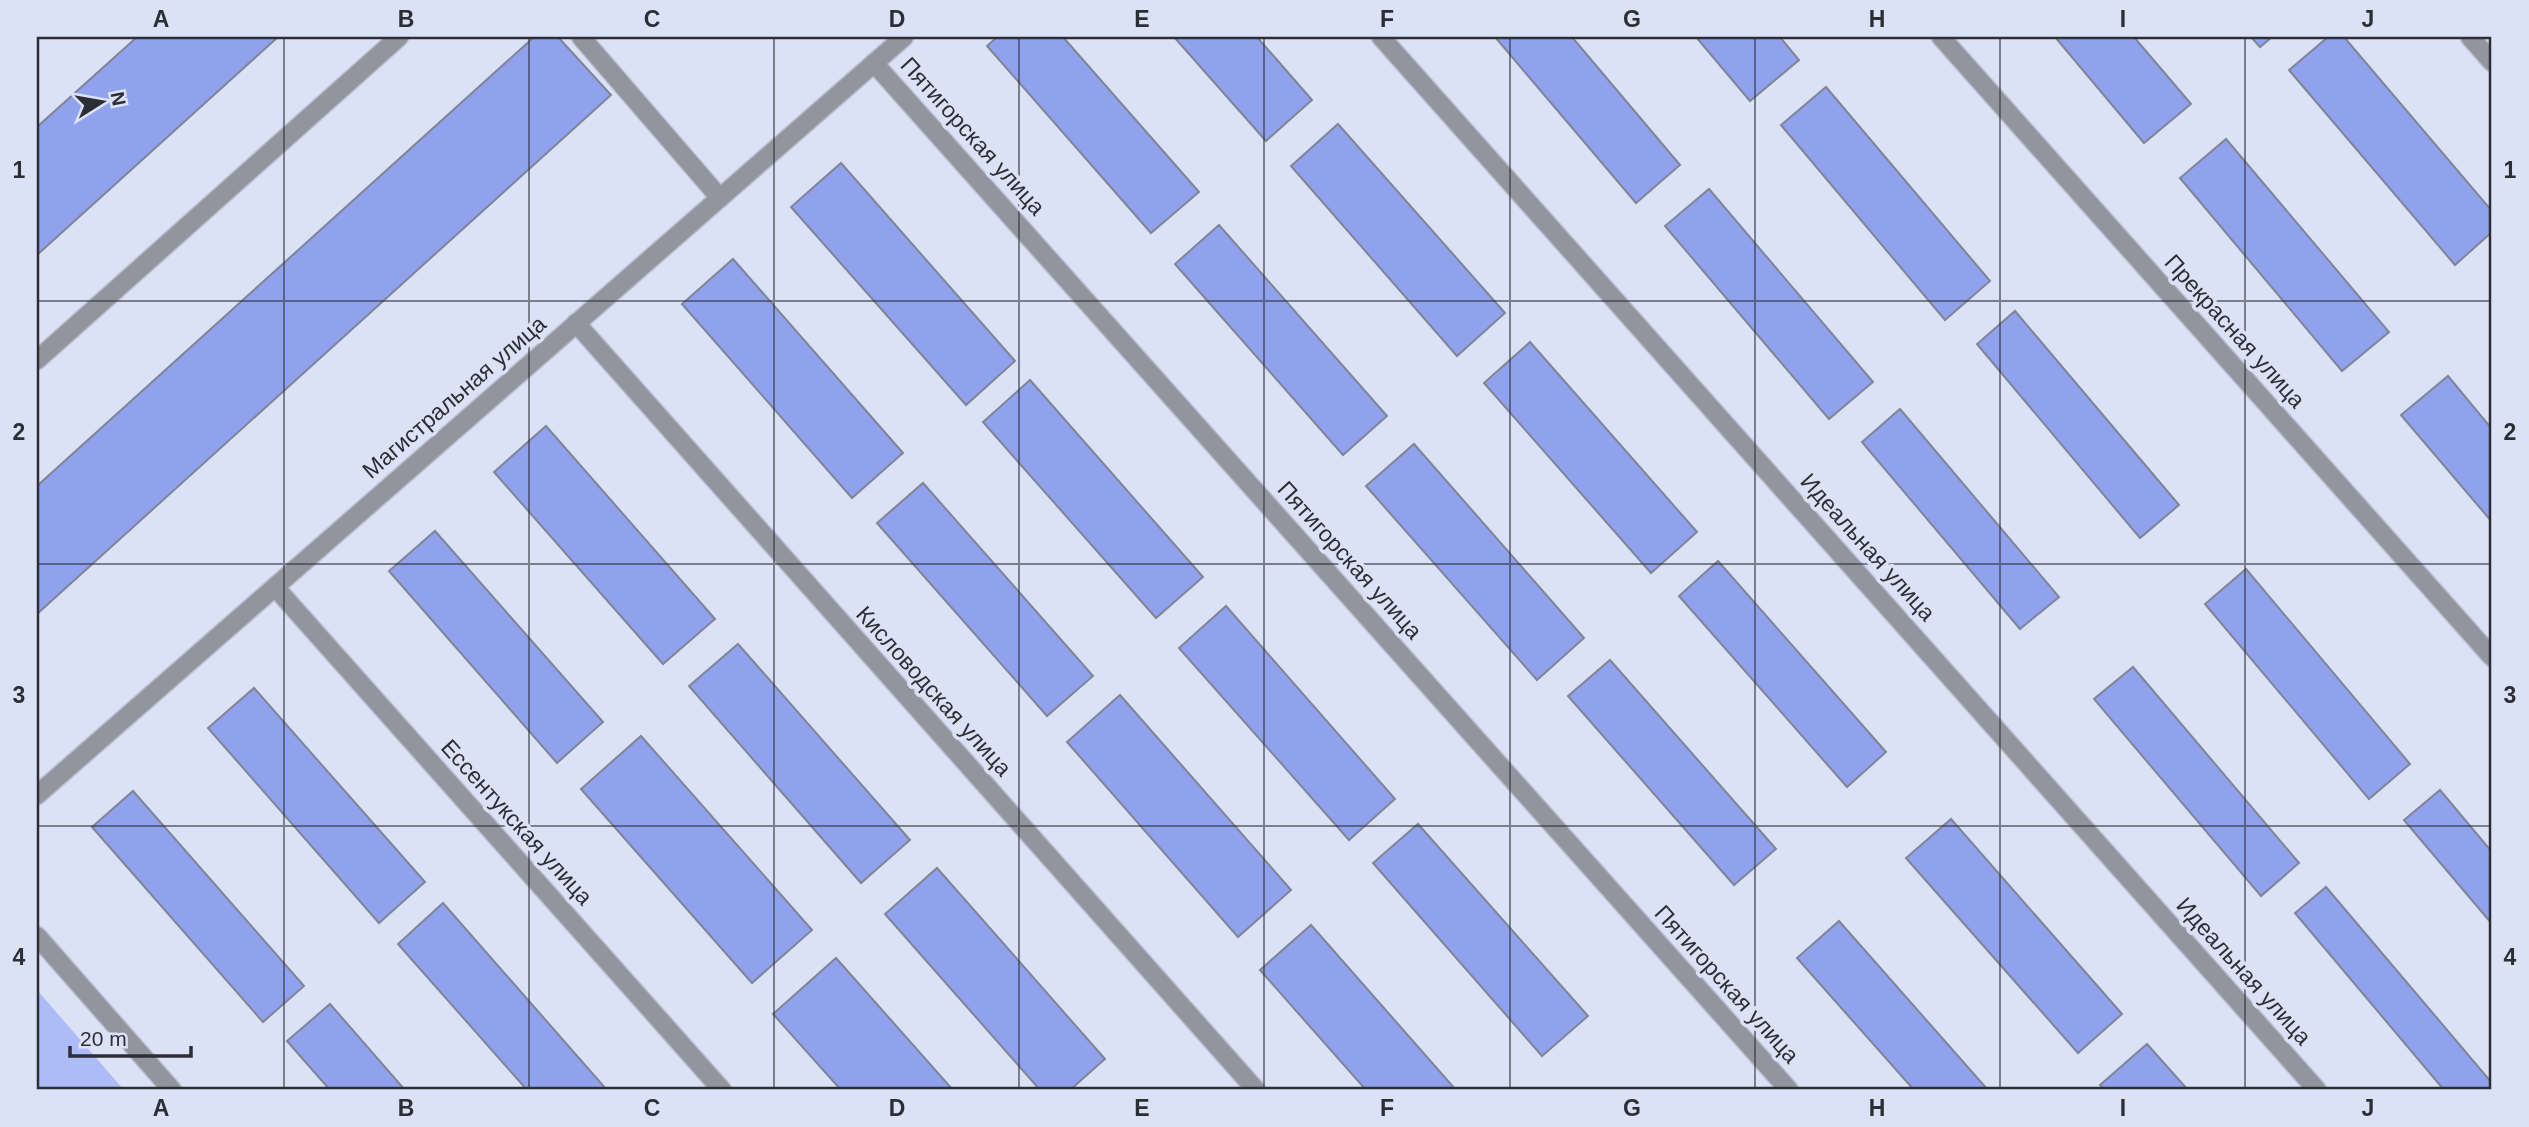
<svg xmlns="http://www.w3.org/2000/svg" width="2529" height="1127" font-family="Arial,sans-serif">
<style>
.green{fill:#adbcf6}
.building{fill:#90a2ed;stroke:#7f8496;stroke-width:2}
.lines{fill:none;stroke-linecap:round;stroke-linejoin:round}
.minor-casing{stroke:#b9becf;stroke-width:21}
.minor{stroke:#92959d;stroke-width:18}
.grid{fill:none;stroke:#2c2e35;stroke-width:2;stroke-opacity:0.55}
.labels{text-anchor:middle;stroke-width:7;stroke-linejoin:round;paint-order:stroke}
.street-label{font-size:23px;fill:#2c2e35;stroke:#dce2f5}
.neatline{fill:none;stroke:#2c2e35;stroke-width:2.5}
.grid-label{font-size:23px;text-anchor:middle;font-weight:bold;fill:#2c2e35}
</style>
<rect width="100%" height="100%" fill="#dce2f5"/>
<path class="green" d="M37,990L124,1090H37Z"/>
<g class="building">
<path d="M137,37H278L37,255V127Z"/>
<path d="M534,37H558L611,95L37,614V486Z"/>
<path d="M997,37H1063L1199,192L1151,233L987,46Z"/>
<path d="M1174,37H1257L1312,100L1266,141Z"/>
<path d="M1495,37H1572L1680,165L1636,203Z"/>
<path d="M1696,37H1780L1799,60L1750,101Z"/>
<path d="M2055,37H2134L2191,104L2144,143Z"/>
<path d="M2251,37H2272L2260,47Z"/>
<path d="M2328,37H2344L2492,211V232L2455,265L2289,70Z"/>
<path d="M1826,87L1990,281L1945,320L1781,125Z"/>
<path d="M1338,124L1505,313L1457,356L1291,166Z"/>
<path d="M2226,139L2389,332L2342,371L2180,178Z"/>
<path d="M841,163L1015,361L966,405L791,207Z"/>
<path d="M1709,189L1873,382L1829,419L1665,226Z"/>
<path d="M1219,225L1387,416L1343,455L1175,264Z"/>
<path d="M733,259L903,453L852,498L682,304Z"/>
<path d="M2015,311L2179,505L2140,538L1977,344Z"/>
<path d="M1530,342L1697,532L1651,573L1484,383Z"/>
<path d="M2448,376L2492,429V522L2401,415Z"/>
<path d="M1030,380L1203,577L1156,618L983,422Z"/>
<path d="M1900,409L2059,597L2020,629L1862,442Z"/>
<path d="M546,426L715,619L663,664L494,472Z"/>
<path d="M1414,444L1584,638L1537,680L1366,486Z"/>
<path d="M923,483L1093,676L1047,716L877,523Z"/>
<path d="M435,531L603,722L557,763L389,571Z"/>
<path d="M1718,561L1886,752L1847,787L1679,596Z"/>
<path d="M2246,569L2410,764L2369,799L2205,604Z"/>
<path d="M1226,606L1395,799L1349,840L1179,648Z"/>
<path d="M738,644L910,840L861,883L689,686Z"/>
<path d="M1610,660L1776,849L1734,885L1568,696Z"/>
<path d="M2133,667L2299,863L2261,896L2094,699Z"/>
<path d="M254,688L425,882L379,923L208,728Z"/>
<path d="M1120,695L1291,890L1238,937L1067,742Z"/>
<path d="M641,736L812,930L752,983L581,789Z"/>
<path d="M2440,790L2492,852V924L2404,820Z"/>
<path d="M133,791L304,986L263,1022L92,827Z"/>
<path d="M1951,819L2122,1014L2078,1053L1906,858Z"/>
<path d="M1418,824L1588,1016L1542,1056L1373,863Z"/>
<path d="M937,868L1105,1059L1070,1090H1040L885,914Z"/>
<path d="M2326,887L2492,1083V1090H2444L2295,913Z"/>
<path d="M443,903L607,1090H527L398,944Z"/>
<path d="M1839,921L1988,1090H1914L1797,958Z"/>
<path d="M1311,925L1456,1090H1366L1260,970Z"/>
<path d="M836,958L953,1090H841L773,1014Z"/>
<path d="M330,1004L405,1090H330L287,1041Z"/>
<path d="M2147,1044L2188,1090H2105L2100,1085Z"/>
</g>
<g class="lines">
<g class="minor-casing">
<g id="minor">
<path d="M581,37L720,198"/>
<path d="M1381,37L2317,1090"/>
<path d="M1941,37L2492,657"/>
<path d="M2470,37L2492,62"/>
<path d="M874,63L1789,1090"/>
<path d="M576,323L1256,1090"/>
<path d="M37,360L399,37"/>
<path d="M275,587L722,1090"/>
<path d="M37,795L904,37"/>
<path d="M37,936L172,1090"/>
</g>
</g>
<use href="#minor" class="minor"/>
</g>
<path class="grid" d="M284,37V1090M529,37V1090M774,37V1090M1019,37V1090M1264,37V1090M1510,37V1090M1755,37V1090M2000,37V1090M2245,37V1090M37,301H2492M37,564H2492M37,826H2492"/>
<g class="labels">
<g class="street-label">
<text transform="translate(973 136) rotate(48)" y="8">Пятигорская улица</text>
<text transform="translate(2235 331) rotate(48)" y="8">Прекрасная улица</text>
<text transform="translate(454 397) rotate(-41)" y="8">Магистральная улица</text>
<text transform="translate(1868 547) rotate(48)" y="8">Идеальная улица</text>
<text transform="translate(1350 560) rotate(48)" y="8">Пятигорская улица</text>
<text transform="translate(934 691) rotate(48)" y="8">Кисловодская улица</text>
<text transform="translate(517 822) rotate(48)" y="8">Ессентукская улица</text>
<text transform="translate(2244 971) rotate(48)" y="8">Идеальная улица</text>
<text transform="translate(1727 984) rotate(48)" y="8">Пятигорская улица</text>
</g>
</g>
<rect width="2529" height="1127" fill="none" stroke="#dce2f5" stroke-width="77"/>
<g transform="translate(102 102) rotate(79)" stroke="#dce2f5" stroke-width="5" paint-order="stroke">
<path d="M0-5L12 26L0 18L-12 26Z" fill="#2c2e35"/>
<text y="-10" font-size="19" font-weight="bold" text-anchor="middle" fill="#2c2e35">N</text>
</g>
<path d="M70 1046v10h121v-10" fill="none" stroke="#2c2e35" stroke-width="3.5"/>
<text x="80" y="1046" font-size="21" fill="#2c2e35" stroke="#dce2f5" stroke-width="5" paint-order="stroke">20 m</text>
<rect x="38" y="38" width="2452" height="1050" class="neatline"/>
<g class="grid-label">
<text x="161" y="27">A</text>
<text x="406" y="27">B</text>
<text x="652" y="27">C</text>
<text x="897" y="27">D</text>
<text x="1142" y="27">E</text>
<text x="1387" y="27">F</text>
<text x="1632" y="27">G</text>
<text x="1877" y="27">H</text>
<text x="2123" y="27">I</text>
<text x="2368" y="27">J</text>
<text x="19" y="178">1</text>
<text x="2510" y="178">1</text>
<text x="19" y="440">2</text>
<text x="2510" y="440">2</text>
<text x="19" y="703">3</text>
<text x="2510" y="703">3</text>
<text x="19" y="965">4</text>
<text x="2510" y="965">4</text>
<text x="161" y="1116">A</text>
<text x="406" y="1116">B</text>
<text x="652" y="1116">C</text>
<text x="897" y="1116">D</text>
<text x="1142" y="1116">E</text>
<text x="1387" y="1116">F</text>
<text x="1632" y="1116">G</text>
<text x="1877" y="1116">H</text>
<text x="2123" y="1116">I</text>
<text x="2368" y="1116">J</text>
</g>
</svg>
